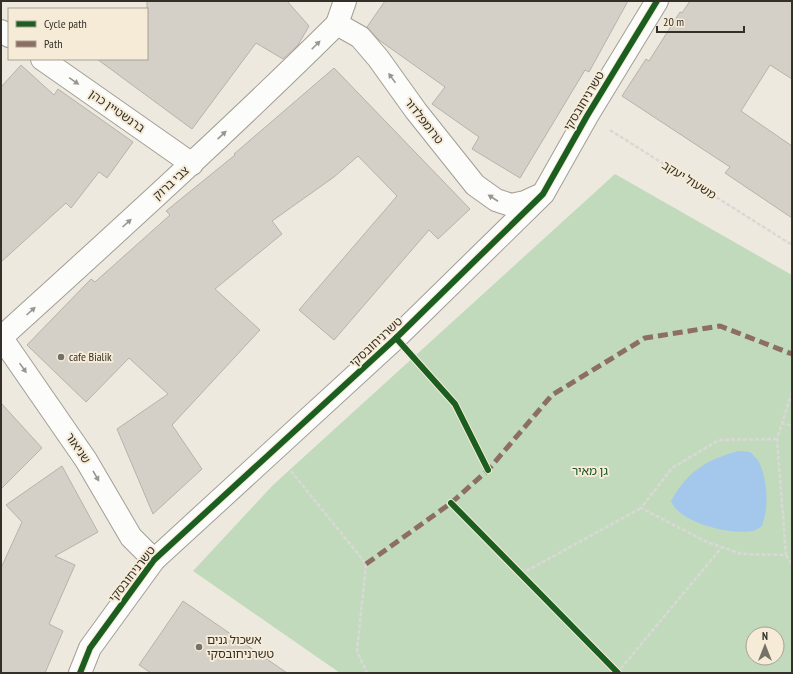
<svg xmlns="http://www.w3.org/2000/svg" width="793" height="674" font-family="'PT Sans Narrow','Noto Sans Hebrew',sans-serif">
<style>
.green{fill:#c1dabc;fill-rule:evenodd}
.water{fill:#a4c8eb}
.building{fill:#d4cfc7;stroke:#b6b3aa}
.lines{fill:none;stroke-linecap:round;stroke-linejoin:round}
.minor-casing{stroke:#a29e96;stroke-width:24}
.path{stroke:#dad8d6;stroke-width:2.5;stroke-dasharray:4 2;stroke-linecap:butt}
.minor{stroke:#fcfcfa;stroke-width:22}
.quiet{stroke:#8d6e63;stroke-width:5;stroke-dasharray:10 5;stroke-linecap:butt}
.cycleway-casing{stroke:#f5ebd7;stroke-width:8}
.cycleway{stroke:#1b5e20;stroke-width:6}
.oneway{fill:#989692}
.poi-dot{fill:#757168;stroke:#f5ebd7;stroke-width:1.5}
.labels{text-anchor:middle;stroke-width:4;stroke-linejoin:round;paint-order:stroke}
.street-label{font-size:12px;fill:#343029;stroke:#f5ebd7}
.poi-label{font-size:12px;fill:#343029;stroke:#f5ebd7;text-anchor:start}
.park-label{font-size:12px;fill:#165321;stroke:#f5ebd7}
</style>
<rect width="100%" height="100%" fill="#eee9de"/>
<path class="green" d="M615,174L792,275V673H340L193,571L273,485ZM753,634H777V658H753Z"/>
<path class="water" d="M738,451L750,452C753,455 757,458 759,462C768,481 769,506 762,526C759,528 756,530 753,531C732,535 680,524 671,501C688,471 706,460 738,451Z"/>
<g class="building">
<path d="M147,1H287L309,26L298,45L283,59L256,43L192,129L97,59H147Z"/>
<path d="M385,1H628L589,72L585,70L520,178L472,149L479,137L432,104L445,87L379,40L367,27Z"/>
<path d="M690,1H792V79L770,65L741,111L792,146V218L725,173L730,167L622,96L646,59L649,61L680,12L682,13Z"/>
<path d="M21,65L54,95L58,89L133,142L107,178L99,172L71,208L66,203L1,262V87Z"/>
<path d="M334,68L470,209L438,239L429,230L334,340L299,310L397,196L358,156L334,177L272,221L282,234L215,289L260,330L172,425L202,469L153,514L117,429L168,394L129,358L86,402L27,345L91,279L95,282L170,215L166,211L235,155L234,154Z"/>
<path d="M1,403L42,448L1,489Z"/>
<path d="M62,466L98,532L55,556L75,565L49,624L63,631L45,673H1V568L22,522L6,505Z"/>
<path d="M183,601L287,673H151L139,665Z"/>
</g>
<g class="lines">
<g class="minor-casing">
<g id="minor">
<path d="M345,1L337,24L360,37L378,58L416,111L475,185L496,200L511,205L525,202L538,196"/>
<path d="M1,31L9,36"/>
<path d="M42,59L192,164"/>
<path d="M1,337L86,460L131,537L154,560"/>
<path d="M2,337C115,234 228,132 337,24"/>
<path d="M80,673L90,648L154,560L396,338L543,194L587,116L657,1"/>
</g>
</g>
<g class="path">
<path d="M610,130L792,245"/>
<path d="M781,423L792,426"/>
<path d="M777,439L719,440L672,468L641,508L707,542L742,554L786,555L777,439L792,392"/>
<path d="M291,471L366,564L357,651L367,673"/>
<path d="M786,555L792,565"/>
<path d="M521,574L641,508"/>
<path d="M617,673L722,547"/>
</g>
<use href="#minor" class="minor"/>
<path class="quiet" d="M366,564L451,503L488,470L552,395L645,338L720,326L792,354"/>
<g class="cycleway-casing">
<g id="cycleway">
<path d="M396,338L455,404L488,470"/>
<path d="M451,503L618,673"/>
<path d="M80,673L90,648L154,560L396,338L543,194L587,116L657,1"/>
</g>
</g>
<use href="#cycleway" class="cycleway"/>
</g>
<defs><path id="oneway-solid" d="M-6-.8H1V-3.2L6.5 0L1 3.2V.8H-6Z"/></defs>
<g class="oneway">
<use href="#oneway-solid" transform="translate(316 45) rotate(-45)"/>
<use href="#oneway-solid" transform="translate(392 78) rotate(-126)"/>
<use href="#oneway-solid" transform="translate(74 81) rotate(35)"/>
<use href="#oneway-solid" transform="translate(222 135) rotate(-43)"/>
<use href="#oneway-solid" transform="translate(493 198) rotate(-147)"/>
<use href="#oneway-solid" transform="translate(127 223) rotate(-42)"/>
<use href="#oneway-solid" transform="translate(31 311) rotate(-42)"/>
<use href="#oneway-solid" transform="translate(23 368) rotate(55)"/>
<use href="#oneway-solid" transform="translate(96 476) rotate(60)"/>
</g>
<g class="poi-dot">
<circle cx="61" cy="357" r="4"/>
<circle cx="199" cy="647" r="4"/>
</g>
<g class="labels">
<g class="street-label">
<text transform="translate(584 101) rotate(-59)" y="4">טשרניחובסקי</text>
<text transform="translate(117 111) rotate(35)" y="4">ברנשטיין כהן</text>
<text transform="translate(424 121) rotate(52)" y="4">טרומפלדור</text>
<text transform="translate(689 180) rotate(32)" y="4">משעול יעקב</text>
<text transform="translate(171 183) rotate(-42)" y="4">צבי ברוק</text>
<text transform="translate(376 342) rotate(-43)" y="4">טשרניחובסקי</text>
<text transform="translate(78 448) rotate(56)" y="4">שניאור</text>
<text transform="translate(132 574) rotate(-52)" y="4">טשרניחובסקי</text>
</g>
<g class="poi-label">
<text x="69" y="361">cafe Bialik</text>
<text x="207" y="644">אשכול גנים<tspan x="207" dy="14">טשרניחובסקי</tspan></text>
</g>
<g class="park-label">
<text x="590" y="475">גן מאיר</text>
</g>
</g>
<rect width="793" height="674" fill="none" stroke="#343029" stroke-width="4"/>
<rect x="8" y="8" width="140" height="52" fill="#f5ebd7" stroke="#a8a091"/>
<rect x="16" y="21" width="20" height="6" fill="#1b5e20" stroke="#a8a091"/>
<text x="44" y="28" font-size="12" fill="#343029">Cycle path</text>
<rect x="16" y="41" width="20" height="6" fill="#8d6e63" stroke="#a8a091"/>
<text x="44" y="48" font-size="12" fill="#343029">Path</text>
<g transform="translate(765 646)"><circle r="19" fill="#f5ebd7" stroke="#a8a091"/>
<path d="M0-3L7 15L0 10L-7 15Z" fill="#757168"/>
<text y="-6" font-size="11" font-weight="bold" text-anchor="middle" fill="#343029">N</text>
</g>
<path d="M657 26v6h87v-6" fill="none" stroke="#343029" stroke-width="2"/>
<text x="663" y="26" font-size="12" fill="#343029" stroke="#f5ebd7" stroke-width="3" paint-order="stroke">20 m</text>
</svg>
